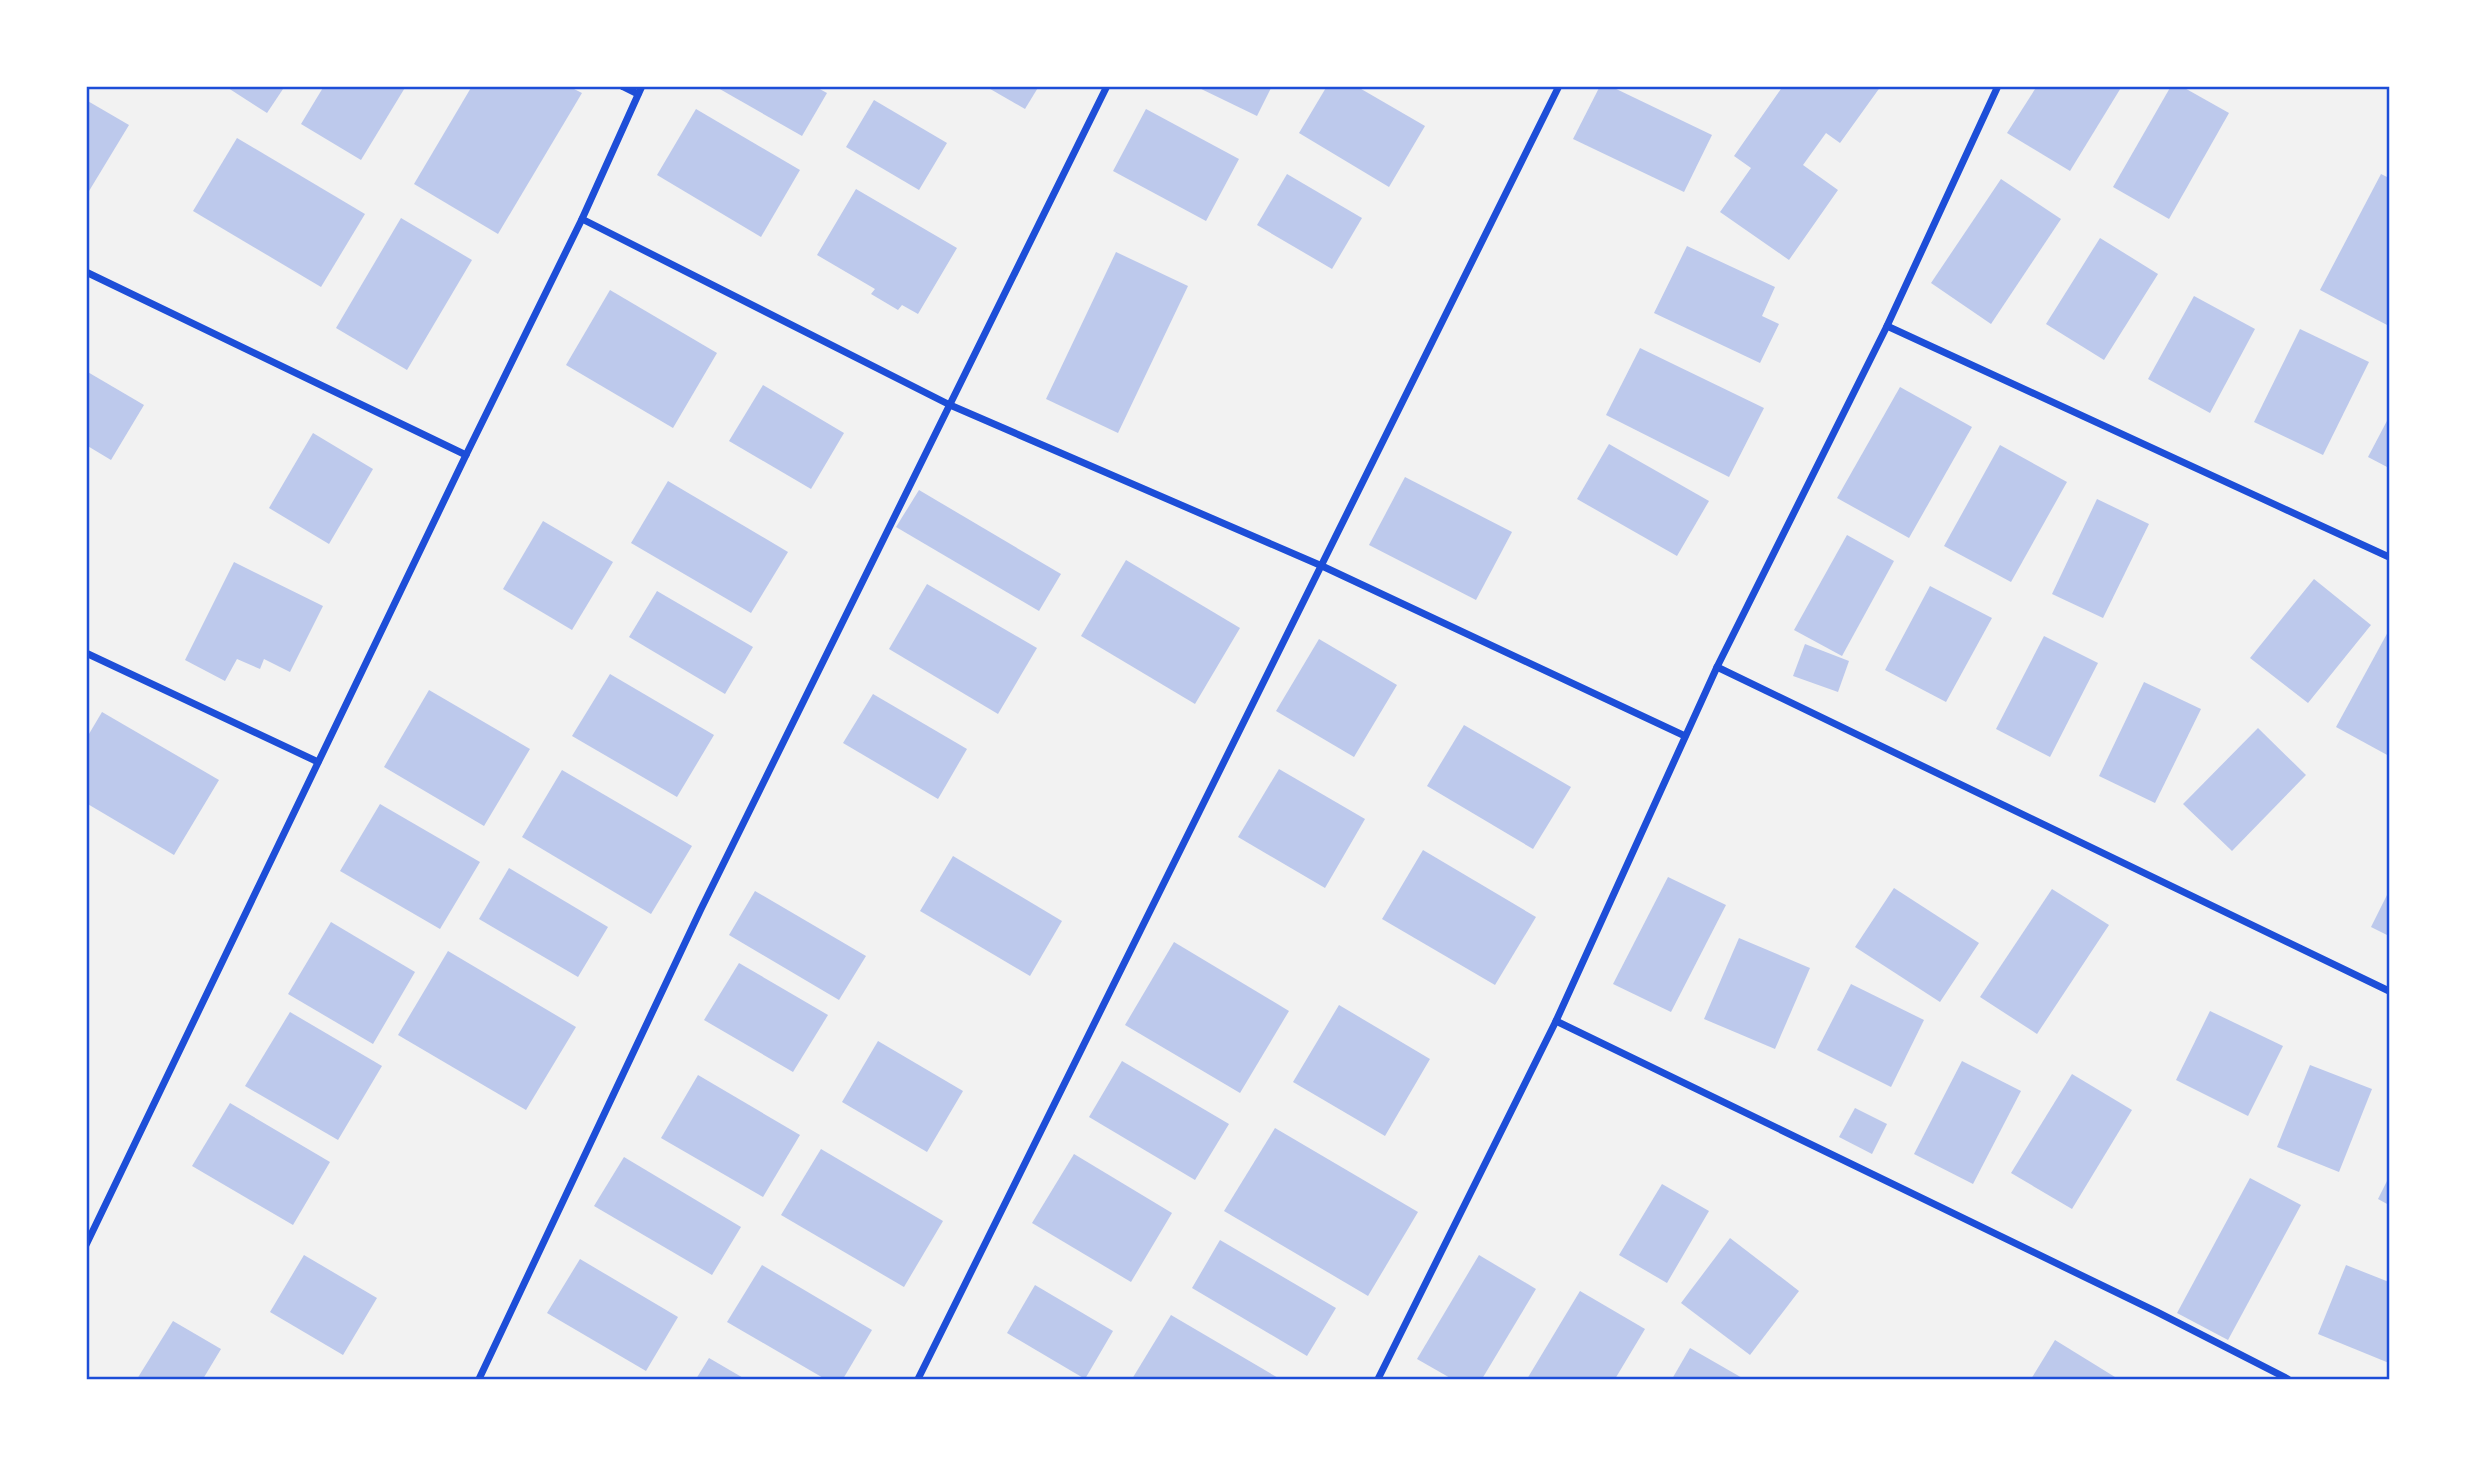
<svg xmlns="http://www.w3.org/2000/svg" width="2475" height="1465" font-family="'Roboto Condensed',sans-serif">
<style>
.building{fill:#bdc9ec}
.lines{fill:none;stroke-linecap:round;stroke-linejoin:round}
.minor{stroke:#1d4ed8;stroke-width:7}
.neatline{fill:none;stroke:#1d4ed8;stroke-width:2.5}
</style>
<rect width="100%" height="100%" fill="#f2f2f2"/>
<g class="building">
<path d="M225,86H285L267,113Z"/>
<path d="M324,86H406L361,160L301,124Z"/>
<path d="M472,86H568L582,93L498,234L414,184Z"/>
<path d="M720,86H814L827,93L802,136L718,88Z"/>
<path d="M985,86H1039L1025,109Z"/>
<path d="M1195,86H1272L1257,116Z"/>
<path d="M1327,86H1356L1425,126L1389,187L1299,133Z"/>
<path d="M1600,86H1610L1712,135L1684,192L1573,139Z"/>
<path d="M1783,86H1881L1840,143L1826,133L1803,165L1838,190L1789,260L1720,212L1751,168L1734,156Z"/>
<path d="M2037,86H2122L2070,171L2007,133Z"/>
<path d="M2171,86H2181L2229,113L2169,219L2113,187Z"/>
<path d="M86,100L129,125L86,196Z"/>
<path d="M874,100L947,143L919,190L846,147Z"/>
<path d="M696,109L800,170L761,237L657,175Z"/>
<path d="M1146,109L1239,159L1206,221L1113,171Z"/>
<path d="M237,138L365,214L321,287L193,211Z"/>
<path d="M1287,174L1362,218L1332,269L1257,225Z"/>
<path d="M2381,174L2389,178V326L2320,290Z"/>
<path d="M2001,179L2061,219L1991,324L1931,283Z"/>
<path d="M856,189L957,248L918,314L902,305L898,310L871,294L875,289L817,255Z"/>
<path d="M401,218L472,260L407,370L336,328Z"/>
<path d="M2100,238L2158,274L2104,360L2046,324Z"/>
<path d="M1687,246L1775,287L1762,316L1779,324L1760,363L1654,313Z"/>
<path d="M1116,252L1188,286L1118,433L1046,399Z"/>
<path d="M610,290L717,353L673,428L566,365Z"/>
<path d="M2194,296L2255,329L2210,413L2148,379Z"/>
<path d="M2300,329L2369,362L2323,455L2254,422Z"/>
<path d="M1640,348L1764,408L1729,477L1606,415Z"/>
<path d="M86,371L144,405L111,460L86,445Z"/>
<path d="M763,385L844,433L811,489L729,441Z"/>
<path d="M1900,387L1972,427L1909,538L1837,498Z"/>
<path d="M2389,417V468L2368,457Z"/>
<path d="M313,433L373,469L329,544L269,508Z"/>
<path d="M1609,444L1709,501L1677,556L1577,499Z"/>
<path d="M2000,445L2067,482L2011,582L1944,546Z"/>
<path d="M1405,477L1512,532L1476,600L1369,545Z"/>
<path d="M668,481L788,552L751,613L631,543Z"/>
<path d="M919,490L1061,574L1039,611L896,527Z"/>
<path d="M2097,499L2149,524L2103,618L2052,594Z"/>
<path d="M543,521L613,562L572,630L503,589Z"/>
<path d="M1847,535L1894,561L1842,656L1794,630Z"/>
<path d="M1126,560L1240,628L1195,704L1081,636Z"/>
<path d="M234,562L323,606L290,672L264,659L260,669L237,659L225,681L185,660Z"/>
<path d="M2314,579L2371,625L2308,703L2250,658Z"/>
<path d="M927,584L1037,648L998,714L889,649Z"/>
<path d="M1930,586L1992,618L1946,702L1885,670Z"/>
<path d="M657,591L753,647L725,694L629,637Z"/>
<path d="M2389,630V756L2336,727Z"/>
<path d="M2044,636L2098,663L2050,757L1996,729Z"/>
<path d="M1319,639L1397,685L1354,757L1276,711Z"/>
<path d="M1805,644L1849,661L1838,692L1793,676Z"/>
<path d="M610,674L714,735L677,797L572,736Z"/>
<path d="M2144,682L2201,709L2155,803L2099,776Z"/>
<path d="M429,690L530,749L484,826L384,767Z"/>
<path d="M873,694L967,749L938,799L843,743Z"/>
<path d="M102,712L219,780L174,855L86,803V739Z"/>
<path d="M1464,725L1571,787L1533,849L1427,786Z"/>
<path d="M2258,728L2306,775L2232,851L2183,804Z"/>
<path d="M1279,769L1365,819L1325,888L1238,837Z"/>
<path d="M562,770L692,846L651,914L522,837Z"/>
<path d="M380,804L480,862L440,929L340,871Z"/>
<path d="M1423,850L1536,917L1495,985L1382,919Z"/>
<path d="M953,856L1062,921L1030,976L920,911Z"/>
<path d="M509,868L608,927L578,977L479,919Z"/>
<path d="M1668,877L1726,905L1671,1012L1613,984Z"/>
<path d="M1894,888L1979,943L1940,1002L1855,947Z"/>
<path d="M2052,889L2109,925L2037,1034L1980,997Z"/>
<path d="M755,891L866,956L839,1000L729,935Z"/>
<path d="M2389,891V936L2371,927Z"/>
<path d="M331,922L415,972L373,1044L288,994Z"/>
<path d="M1739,938L1810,968L1775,1049L1704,1019Z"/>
<path d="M1174,942L1289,1011L1240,1093L1125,1025Z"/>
<path d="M448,951L576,1027L526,1110L398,1035Z"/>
<path d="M739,963L828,1015L793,1072L704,1020Z"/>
<path d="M1851,984L1924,1020L1891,1087L1817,1050Z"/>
<path d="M1339,1005L1430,1059L1385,1136L1293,1082Z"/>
<path d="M2210,1011L2283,1046L2248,1116L2176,1080Z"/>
<path d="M290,1012L382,1066L338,1140L245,1086Z"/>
<path d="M878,1041L963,1091L927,1152L842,1102Z"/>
<path d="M1122,1061L1229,1124L1195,1180L1089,1117Z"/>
<path d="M1962,1061L2021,1091L1973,1184L1914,1154Z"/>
<path d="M2310,1065L2372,1089L2339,1172L2277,1147Z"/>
<path d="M2072,1074L2132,1110L2072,1209L2011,1173Z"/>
<path d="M698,1075L800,1135L763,1197L661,1138Z"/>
<path d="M230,1103L330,1162L293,1225L192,1166Z"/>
<path d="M1855,1108L1887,1124L1872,1154L1839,1137Z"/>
<path d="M1275,1128L1418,1212L1368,1296L1224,1211Z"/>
<path d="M821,1149L943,1221L904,1287L781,1215Z"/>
<path d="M1074,1154L1172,1213L1131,1282L1032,1223Z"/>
<path d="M624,1157L741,1227L712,1275L594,1206Z"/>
<path d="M2389,1177V1205L2378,1199Z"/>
<path d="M2250,1178L2301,1205L2228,1340L2177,1313Z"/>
<path d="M1662,1184L1709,1211L1667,1283L1619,1255Z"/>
<path d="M1730,1238L1799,1291L1750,1355L1681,1303Z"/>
<path d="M1220,1240L1336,1308L1307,1356L1192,1288Z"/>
<path d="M304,1255L377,1298L343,1355L270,1312Z"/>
<path d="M1479,1255L1536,1289L1482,1379H1452L1417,1359Z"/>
<path d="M580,1259L678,1317L646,1371L547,1313Z"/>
<path d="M762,1265L872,1330L843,1379H825L727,1322Z"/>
<path d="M2346,1265L2389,1282V1363L2318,1334Z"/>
<path d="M1035,1285L1113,1331L1085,1379L1007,1333Z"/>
<path d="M1580,1291L1645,1329L1615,1379H1527Z"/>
<path d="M1171,1315L1280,1379H1132Z"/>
<path d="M173,1321L221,1349L203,1379H137Z"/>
<path d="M2055,1340L2115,1377L2114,1379H2031Z"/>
<path d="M1690,1348L1744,1379H1672Z"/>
<path d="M709,1358L745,1379H696Z"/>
</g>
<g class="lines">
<g class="minor">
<path d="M622,86L638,94"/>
<path d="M582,219L950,405L1322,566L1685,736"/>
<path d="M86,272L466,455"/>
<path d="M1887,326L2389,557"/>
<path d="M86,653L318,762"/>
<path d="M1717,667L2389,991"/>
<path d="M1556,1021L2157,1312L2288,1379"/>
<path d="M86,1245L466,455L582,219L642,86"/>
<path d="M479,1379L701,909L1107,86"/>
<path d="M918,1379L1559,86"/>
<path d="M1378,1379L1556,1021L1717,667L1887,326L1998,86"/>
</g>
</g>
<rect width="2475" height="1465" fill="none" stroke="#ffffff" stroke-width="175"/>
<rect x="88" y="88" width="2300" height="1290" class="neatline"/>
</svg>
